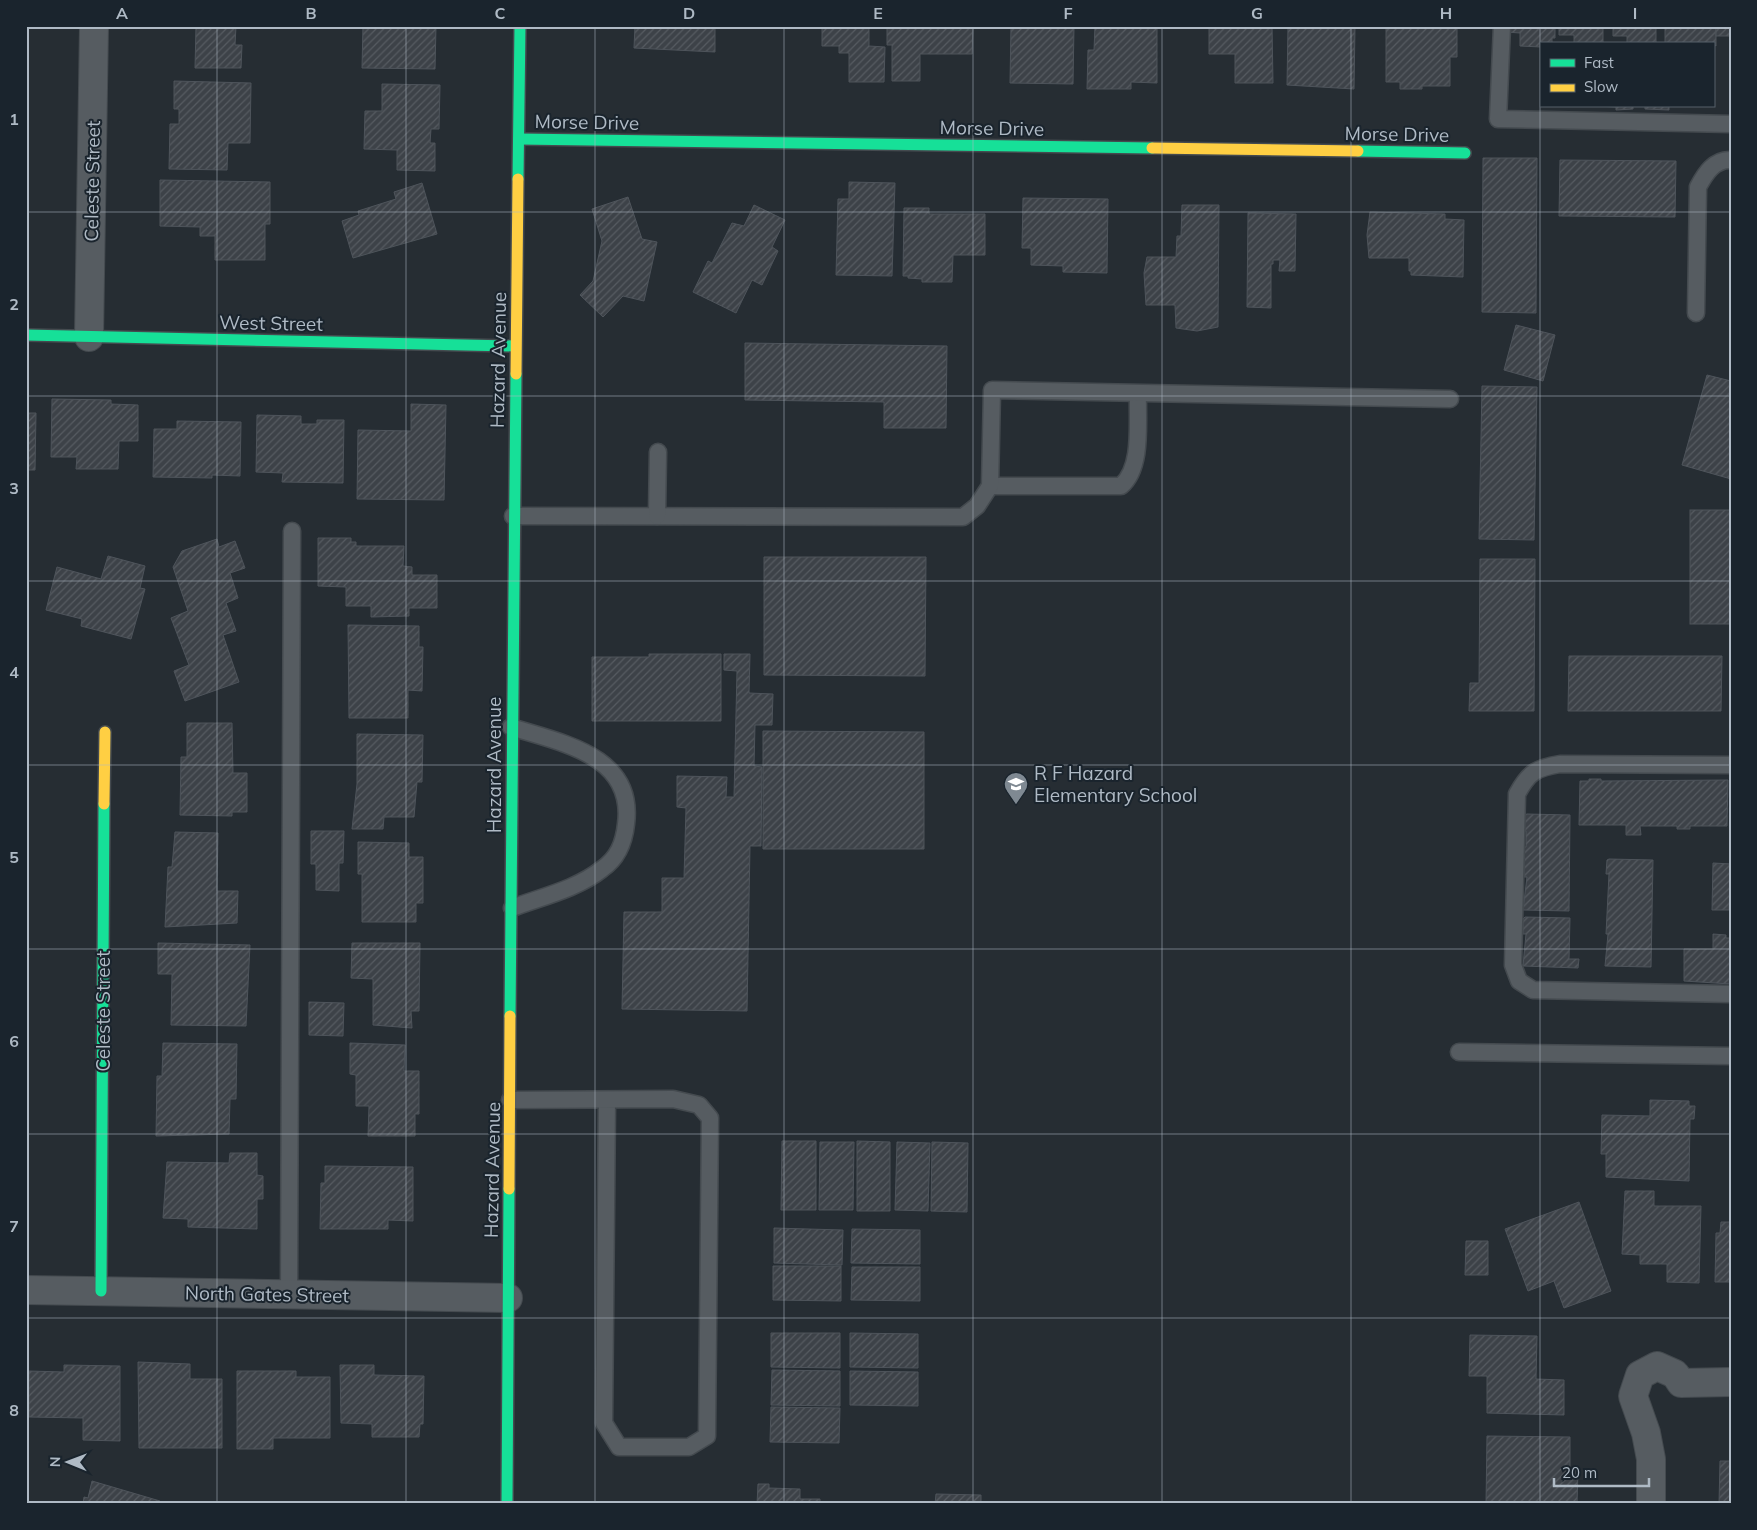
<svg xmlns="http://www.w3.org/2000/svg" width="1757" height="1530" font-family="Mulish,sans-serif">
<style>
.building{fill:url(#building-hatch);stroke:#4e545b}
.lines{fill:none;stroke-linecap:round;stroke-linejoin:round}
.lane-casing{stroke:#444a4f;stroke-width:19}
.street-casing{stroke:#444a4f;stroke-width:30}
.fast-casing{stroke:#444a4f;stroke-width:14}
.slow-casing{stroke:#444a4f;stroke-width:14}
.lane{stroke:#565c61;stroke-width:16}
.street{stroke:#565c61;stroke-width:28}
.fast{stroke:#16e098;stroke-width:11}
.slow{stroke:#ffcf43;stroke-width:11}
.grid{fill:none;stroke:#afbac5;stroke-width:1;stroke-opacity:0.55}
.labels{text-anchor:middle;stroke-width:4;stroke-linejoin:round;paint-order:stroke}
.street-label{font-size:19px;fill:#afbac5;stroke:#1a242d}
.poi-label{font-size:19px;fill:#afbac5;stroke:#1a242d;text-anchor:start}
.neatline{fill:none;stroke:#afbac5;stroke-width:2}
.grid-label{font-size:16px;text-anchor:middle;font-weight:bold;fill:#afbac5}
</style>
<defs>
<pattern id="building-hatch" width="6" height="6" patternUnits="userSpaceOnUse" patternTransform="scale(1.25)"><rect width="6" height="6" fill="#3d4248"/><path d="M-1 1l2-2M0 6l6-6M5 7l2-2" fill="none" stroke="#565b61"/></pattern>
</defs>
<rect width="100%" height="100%" fill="#262d33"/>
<g class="building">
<path d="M236,26L235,45H242L241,68H195L196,27L190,26Z"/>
<path d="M363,26H436L435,69L362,68Z"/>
<path d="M635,26L715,27V52L634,48Z"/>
<path d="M822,26H869V46L885,47L884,82H849V53H839V46H822Z"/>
<path d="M887,26H973L972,54H920V81H892V45H887Z"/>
<path d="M1011,26H1074L1073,84L1010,83Z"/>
<path d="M1095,26H1157V83L1131,82V89H1087L1088,50H1094Z"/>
<path d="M1209,26H1272L1273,83H1235V54H1209Z"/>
<path d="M1288,26H1355L1354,89L1287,85Z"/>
<path d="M1506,26H1555V38H1552V44H1541V47L1520,46V33L1506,32Z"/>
<path d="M1559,26H1603V44H1574V35H1559Z"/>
<path d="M1613,26H1656V44H1627V36H1613Z"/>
<path d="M1665,26H1716V46L1713,44H1665Z"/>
<rect x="1716" y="26" width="15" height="10"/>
<path d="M1386,27L1457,28V57H1450V86H1422V89H1400V82H1386Z"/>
<path d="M174,81L251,83L250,143H228L227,170L169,169L170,124H179V109H174Z"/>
<path d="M382,84L440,85L439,129H431L430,143H435V171L397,170V150L364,149L365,111H382Z"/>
<path d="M1598,106H1633V109L1616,110V107Z"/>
<path d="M1645,106H1669V110L1645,109Z"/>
<path d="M1483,158H1537L1536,313L1482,312Z"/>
<path d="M1560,160L1676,161L1675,217L1559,216Z"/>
<path d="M160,180L270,182V224H265V260H215V236H200V227L160,226Z"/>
<path d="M849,182L895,183L892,276L836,275L838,199H849Z"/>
<path d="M422,183L437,234L353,258L342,221L359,215L358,211L396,199L394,192Z"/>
<path d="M628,197L642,239L657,242L644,301L623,296L603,317L580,295L593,281L602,241L592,209Z"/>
<path d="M1023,198L1108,199L1107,273L1063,272V266L1031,265V248H1022Z"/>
<path d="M754,205L785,220L772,247L778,251L762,285L752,280L736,313L693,292L708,261L712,263L732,223L744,226Z"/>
<path d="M1182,205H1219L1218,327L1197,331L1176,328L1175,305H1146L1144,273L1147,257H1176L1177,236H1181Z"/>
<path d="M904,208H929V214H985V255H953L952,282H922V279L908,278V276H903Z"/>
<path d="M1370,212L1445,214V219L1464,220L1463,277L1411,275V271H1409V258H1369L1367,235Z"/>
<path d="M1248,213L1296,214L1295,271H1279L1280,260H1273V264H1271V308L1247,307Z"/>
<path d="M1516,325L1555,335L1543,381L1504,370Z"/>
<path d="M745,343L947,346L946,428H884V402L745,400Z"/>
<path d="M1707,375L1731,381V479L1682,465Z"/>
<path d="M1482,386L1537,387L1534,540L1479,539Z"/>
<path d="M52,399L111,400V404L138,405V441H119L118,469H76L77,457H51Z"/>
<path d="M411,404L446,405L444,500L357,499L358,430L411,431Z"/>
<path d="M26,413H36L35,470H26Z"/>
<path d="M257,415L301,416V424H317V420H344L343,483L282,482L283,473L256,472Z"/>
<path d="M177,421L241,422L240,476L212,475V478L153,477L154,429H177Z"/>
<rect x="1690" y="510" width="41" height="114"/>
<path d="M318,538H351V542H356V546H404L403,566L412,567V575H437V608H409V616L371,617V606H346V587L318,586Z"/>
<path d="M217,539L219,547L235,541L245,568L230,573L238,598L226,603L236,631L223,635L239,682L185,701L174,671L189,665L171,618L188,611L173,567L182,551Z"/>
<path d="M108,556L145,566L140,588L145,589L131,639L81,626L82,619L46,610L57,567L101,579Z"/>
<path d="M764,557H926L925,676L764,675Z"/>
<path d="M1480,559H1535L1534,711H1469L1470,683H1479Z"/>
<path d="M348,625L419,626V647H423L422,691L408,690V718H349Z"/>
<path d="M649,654H721V721H592V657H649Z"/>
<path d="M724,654H750L749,693L773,694L772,725H755L754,766L762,767L761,846H750L747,1011L622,1009L624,912H662V878H684L686,808L677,807V776L727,777L726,797H734L737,671L724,670Z"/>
<path d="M1569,656H1722L1721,711H1568Z"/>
<path d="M187,723H232L233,773H247V812H232V816L180,815L181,757H187Z"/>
<path d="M763,731L924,732V849H763Z"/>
<path d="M357,734L423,735L422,782H417L414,817H384L383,829H352L357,784Z"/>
<path d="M1589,779H1601V781L1728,780L1727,826H1690V829H1677V826H1640L1641,835H1626V825H1579L1580,781H1589Z"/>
<path d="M1527,814L1570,815L1569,911L1523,910L1527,877H1524V847H1526V831H1523L1524,815Z"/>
<path d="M311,831H344L343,863H339V891L316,890V864H311Z"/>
<path d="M175,832L218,833L217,891H238L237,923L165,927L168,867H172Z"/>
<path d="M358,842L409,843V857H423V903H416V922H362V874H358Z"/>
<path d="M1609,859L1653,860L1651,967L1605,966L1608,934H1606L1609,874H1606L1607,860Z"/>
<path d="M1713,863L1731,864L1729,910H1712Z"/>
<path d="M1525,917L1570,918L1569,959H1579L1578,968L1523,966L1526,934H1523V919Z"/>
<path d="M1713,934L1726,935V938H1731V984L1684,981V949H1713Z"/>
<path d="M158,943L250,945L246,1026L171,1025L172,974H158Z"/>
<path d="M352,943H420L419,1011H411L412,1028L373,1025V979L351,978Z"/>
<path d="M309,1002L344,1003L343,1036L309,1035Z"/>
<path d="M163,1043L237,1044L236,1099H230L229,1134L156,1136L157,1076H162Z"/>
<path d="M350,1043L405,1045L404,1071H419V1114H415V1136H368L369,1106H356V1075L350,1074Z"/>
<path d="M1650,1100L1689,1101V1106H1695L1694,1119H1690L1689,1181L1606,1177V1154H1601L1602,1115L1650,1116Z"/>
<path d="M782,1141H816V1210H781Z"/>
<path d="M857,1141L890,1142V1211H857Z"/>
<path d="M820,1142H854L853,1210H819Z"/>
<path d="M897,1142L930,1143L928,1211L895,1210Z"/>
<path d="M932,1142L968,1143L967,1212L931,1211Z"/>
<path d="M230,1153H257V1175L263,1176V1199H257V1229L188,1227V1219L163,1218L167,1162L229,1163Z"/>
<path d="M325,1166L413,1167V1221L388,1220V1229H320L321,1183H325Z"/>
<path d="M1625,1191H1654V1206H1701L1699,1283L1667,1282V1264H1640V1255L1622,1254Z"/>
<path d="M1579,1202L1611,1291L1564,1308L1554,1281L1528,1291L1505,1229Z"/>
<path d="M1721,1222H1731V1282H1715L1716,1233H1720Z"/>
<path d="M774,1228L843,1230L842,1265L774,1263Z"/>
<path d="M852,1229L920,1230V1264L851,1263Z"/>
<path d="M1466,1241H1488V1275H1465Z"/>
<path d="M773,1266H841V1301L773,1300Z"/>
<path d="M852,1267H920V1301L851,1300Z"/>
<path d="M771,1333H840V1368L771,1367Z"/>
<path d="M850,1333L918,1334V1368L850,1367Z"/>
<path d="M1470,1335L1537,1336L1536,1379L1564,1380V1415L1487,1413V1376H1469Z"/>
<path d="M138,1362L190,1364V1379H222V1448H139Z"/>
<path d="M64,1365L120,1366V1441L83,1440V1418L29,1417V1371L64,1372Z"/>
<path d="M340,1365H374V1375L424,1376L423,1424H420L419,1437H372V1424L341,1423Z"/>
<path d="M772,1370L840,1371V1406L771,1405Z"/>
<path d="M237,1371H296V1377H330V1438H273V1449H237Z"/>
<path d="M850,1371L918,1372V1406L850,1405Z"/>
<path d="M771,1407L840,1408L839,1443L770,1442Z"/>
<path d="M1487,1436L1570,1437V1469L1578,1470L1577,1504H1486Z"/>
<path d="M1720,1461H1731V1504H1719Z"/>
<path d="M92,1481L160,1501L159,1504H83L84,1497L88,1498Z"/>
<path d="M758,1484H769V1488L800,1489V1499H820V1504H757Z"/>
<path d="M936,1494L981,1495V1504H935Z"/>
<rect x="620" y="1502" width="24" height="2"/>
</g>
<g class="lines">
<g class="lane-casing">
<g id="lane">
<path d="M1502,26L1498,119L1731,124"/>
<path d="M1696,313L1698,187C1705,174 1714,159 1731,160"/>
<path d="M990,486H1121C1143,467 1137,423 1138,394"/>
<path d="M513,516L963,517L977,506L990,486L992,390L1450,399"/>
<path d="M657,516L658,452"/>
<path d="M511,727C561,743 635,755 626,824C624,843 618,858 602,869C577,889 541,897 512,908"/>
<path d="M1731,765L1560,764C1536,768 1529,772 1517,794L1513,965L1519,981L1533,990L1731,994"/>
<path d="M1459,1052L1731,1056"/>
<path d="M510,1100L673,1099L699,1105L710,1118L707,1436L689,1447H619L604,1423L607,1100"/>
<path d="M289,1294L292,531"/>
</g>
</g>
<g class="street-casing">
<g id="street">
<path d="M89,337L94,26"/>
<path d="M26,1290L508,1298"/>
<path d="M1651,1504V1459L1646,1433L1633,1396L1640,1375L1657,1366L1675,1374L1681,1383L1731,1382"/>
</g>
</g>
<g class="fast-casing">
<g id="fast">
<path d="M519,139L1152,148"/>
<path d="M1358,151L1465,153"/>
<path d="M518,179L520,26"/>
<path d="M26,335L515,346"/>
<path d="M510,1016L516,374"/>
<path d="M101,1291L104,804"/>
<path d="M507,1504L509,1189"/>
</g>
</g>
<g class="slow-casing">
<g id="slow">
<path d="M1152,148L1358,151"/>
<path d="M516,374L518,179"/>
<path d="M104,804L105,732"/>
<path d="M509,1189L510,1016"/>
</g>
</g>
<use href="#lane" class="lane"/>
<use href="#street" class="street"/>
<use href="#fast" class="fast"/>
<use href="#slow" class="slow"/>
</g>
<path class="grid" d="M217,26V1504M406,26V1504M595,26V1504M784,26V1504M973,26V1504M1162,26V1504M1351,26V1504M1540,26V1504M26,212H1731M26,396H1731M26,581H1731M26,765H1731M26,949H1731M26,1134H1731M26,1318H1731"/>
<defs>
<g id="school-pin" transform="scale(1.25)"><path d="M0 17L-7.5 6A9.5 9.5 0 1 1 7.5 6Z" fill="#7f8992" stroke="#1a242d"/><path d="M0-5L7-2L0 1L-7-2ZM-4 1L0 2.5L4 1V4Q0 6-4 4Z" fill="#fff"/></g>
</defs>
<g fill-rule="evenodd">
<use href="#school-pin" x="1016" y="784"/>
</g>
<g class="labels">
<g class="street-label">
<text transform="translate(587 122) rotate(1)" y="7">Morse Drive</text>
<text transform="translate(992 128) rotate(1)" y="7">Morse Drive</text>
<text transform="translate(1397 134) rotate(1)" y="7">Morse Drive</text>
<text transform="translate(92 181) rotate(-89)" y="7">Celeste Street</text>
<text transform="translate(271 323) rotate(1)" y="7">West Street</text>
<text transform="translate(498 360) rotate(-89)" y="7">Hazard Avenue</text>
<text transform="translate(494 765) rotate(-90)" y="7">Hazard Avenue</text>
<text transform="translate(103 1011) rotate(-90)" y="7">Celeste Street</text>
<text transform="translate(492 1170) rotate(-89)" y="7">Hazard Avenue</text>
<text transform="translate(267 1294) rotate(1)" y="7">North Gates Street</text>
</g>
<g class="poi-label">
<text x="1034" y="780">R F Hazard<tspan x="1034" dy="22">Elementary School</tspan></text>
</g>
</g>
<rect width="1757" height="1530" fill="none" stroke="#1a242d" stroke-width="55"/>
<rect x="1540" y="42" width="175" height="65" fill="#1a242d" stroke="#56606a"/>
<rect x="1550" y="59" width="25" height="8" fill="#16e098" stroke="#56606a"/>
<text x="1584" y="68" font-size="15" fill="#afbac5">Fast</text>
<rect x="1550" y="84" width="25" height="8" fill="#ffcf43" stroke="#56606a"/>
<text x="1584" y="92" font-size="15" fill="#afbac5">Slow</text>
<g transform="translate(68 1462) rotate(271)" stroke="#1a242d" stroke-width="4" paint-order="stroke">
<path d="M0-4L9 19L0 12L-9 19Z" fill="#afbac5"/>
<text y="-8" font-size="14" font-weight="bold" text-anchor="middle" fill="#afbac5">N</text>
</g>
<path d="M1554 1478v8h95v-8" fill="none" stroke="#afbac5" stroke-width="2.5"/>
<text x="1562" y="1478" font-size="15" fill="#afbac5" stroke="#1a242d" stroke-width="4" paint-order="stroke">20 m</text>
<rect x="28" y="28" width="1702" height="1474" class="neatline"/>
<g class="grid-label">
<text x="122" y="19">A</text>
<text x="311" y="19">B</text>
<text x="500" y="19">C</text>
<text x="689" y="19">D</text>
<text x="878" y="19">E</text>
<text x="1068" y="19">F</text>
<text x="1257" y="19">G</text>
<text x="1446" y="19">H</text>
<text x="1635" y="19">I</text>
<text x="14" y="125">1</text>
<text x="14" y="310">2</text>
<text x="14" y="494">3</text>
<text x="14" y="678">4</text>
<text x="14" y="863">5</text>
<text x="14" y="1047">6</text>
<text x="14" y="1232">7</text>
<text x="14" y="1416">8</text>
</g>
</svg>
